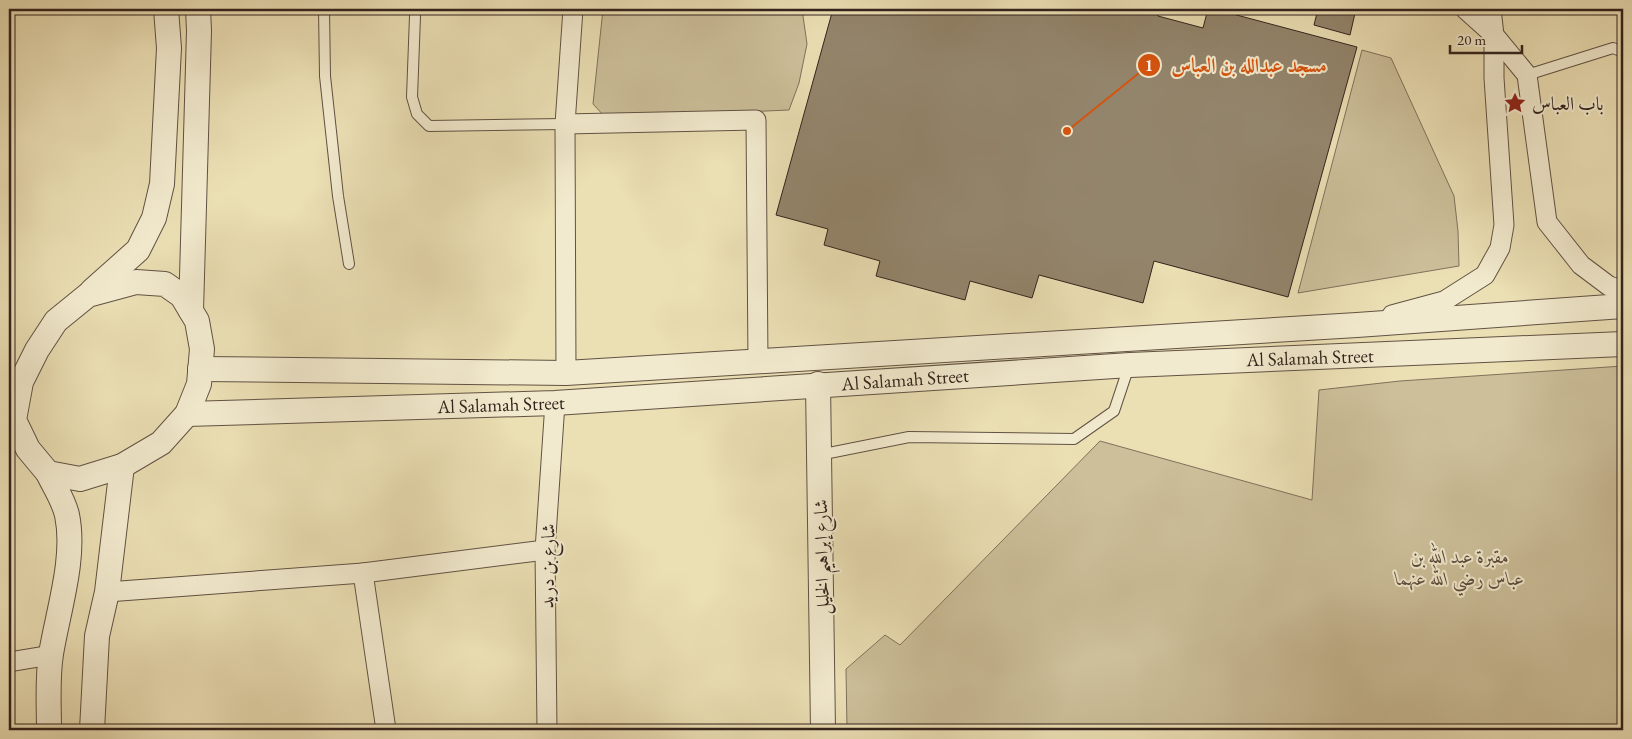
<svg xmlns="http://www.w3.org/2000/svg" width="1632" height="739" font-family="'EB Garamond',Amiri,serif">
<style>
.green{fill:#ccbf9a;stroke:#80715c}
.building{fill:#93856c;stroke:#33231d}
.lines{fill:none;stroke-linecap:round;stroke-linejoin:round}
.service-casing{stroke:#615243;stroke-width:12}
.minor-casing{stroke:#615243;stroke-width:21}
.tertiary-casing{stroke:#615243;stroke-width:26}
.service{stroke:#f2eace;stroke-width:10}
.minor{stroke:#f2eace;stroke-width:19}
.tertiary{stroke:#f2eace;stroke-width:24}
.labels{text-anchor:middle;stroke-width:4;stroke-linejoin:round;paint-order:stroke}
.poi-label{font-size:19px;fill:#33231d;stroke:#f2eace;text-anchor:start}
.street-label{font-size:19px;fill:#33231d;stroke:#f2eace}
.park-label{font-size:19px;font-style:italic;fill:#594a3c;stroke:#f2eace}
.leader{fill:none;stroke:#d6540e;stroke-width:2}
.callout-dot{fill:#d6540e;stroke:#f2eace;stroke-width:2}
.mark-label{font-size:15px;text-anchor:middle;font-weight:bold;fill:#fff}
.callout-label{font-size:20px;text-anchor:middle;font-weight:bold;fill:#d6540e;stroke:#f2eace;stroke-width:4;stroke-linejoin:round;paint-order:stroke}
</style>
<rect width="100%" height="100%" fill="#ebdfb4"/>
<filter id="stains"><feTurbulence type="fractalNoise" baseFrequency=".004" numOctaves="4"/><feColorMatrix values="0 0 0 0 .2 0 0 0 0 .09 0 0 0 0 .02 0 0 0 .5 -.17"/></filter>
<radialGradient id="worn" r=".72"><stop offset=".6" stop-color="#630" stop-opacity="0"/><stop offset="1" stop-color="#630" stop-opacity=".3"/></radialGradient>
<g class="green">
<path d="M603,9H802L807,44L799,83L789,110L606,118L593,104Z"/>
<path d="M1362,50L1391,58L1454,196L1458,231L1459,266L1298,293Z"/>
<path d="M1623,366V730H847L846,669L885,635L900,645L1100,441L1312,500L1319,390L1400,381Z"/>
</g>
<g class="building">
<path d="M833,9H1160L1158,16L1203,28L1208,9H1214L1357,47L1288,297L1154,261L1143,303L1039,275L1032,298L970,281L965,300L876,276L880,261L824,245L828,229L776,215Z"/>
<path d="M1318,9H1356L1350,35L1314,25Z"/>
</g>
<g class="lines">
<g class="service-casing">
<g id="service">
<path d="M324,9L325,76L338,196L349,264"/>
<path d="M415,16L412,97L417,114L429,126L565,124"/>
<path d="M1527,75L1613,48L1623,52"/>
<path d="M819,455L909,437L1074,439L1114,411L1129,366"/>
</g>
</g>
<g class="minor-casing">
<g id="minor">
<path d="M1465,9L1494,35L1527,75L1547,222L1581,265L1609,286L1623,290"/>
<path d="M565,124L756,120L758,362"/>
<path d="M1392,315L1444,301L1485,275L1500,248L1504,225L1494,78V35L1491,9"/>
<path d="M566,373L565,124L573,9"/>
<path d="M363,573L386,730"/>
<path d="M107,592L363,573L545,550"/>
<path d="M9,662L51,655"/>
<path d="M547,730L545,550L555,403"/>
</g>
</g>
<g class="tertiary-casing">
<g id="tertiary">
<path d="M136,282L165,284L182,296L197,321L202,349L199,384L187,414L161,443L122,466L80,479L48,473L28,449L14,420L21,382L37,350L56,321L88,295Z"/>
<path d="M92,291L138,250L154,218L162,184L169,48L166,9"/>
<path d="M191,311L199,31L198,9"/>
<path d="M200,369L566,373L1357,325L1623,306"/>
<path d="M818,384L823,730"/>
<path d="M187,414L555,403L1130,365L1623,344"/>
<path d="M48,473C54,486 64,501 67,515C76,558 58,611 51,654C47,679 49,705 49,730"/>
<path d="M92,730L97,636L107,592L122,466"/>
</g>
</g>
<use href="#service" class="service"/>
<use href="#minor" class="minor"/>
<use href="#tertiary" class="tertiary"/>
</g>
<defs>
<g id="sight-bare" transform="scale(1.725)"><path d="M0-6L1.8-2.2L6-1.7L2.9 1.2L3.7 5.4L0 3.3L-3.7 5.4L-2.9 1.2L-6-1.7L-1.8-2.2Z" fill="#8f2418" stroke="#f2eace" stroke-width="2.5" paint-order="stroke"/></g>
</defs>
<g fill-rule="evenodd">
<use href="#sight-bare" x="1515" y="103"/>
</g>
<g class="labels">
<g class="poi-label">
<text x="1532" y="110">باب العباس</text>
</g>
<g class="street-label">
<text transform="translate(1310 357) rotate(-2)" y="7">Al Salamah Street</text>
<text transform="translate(905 379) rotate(-4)" y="7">Al Salamah Street</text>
<text transform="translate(501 404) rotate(-2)" y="7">Al Salamah Street</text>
<text transform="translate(821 557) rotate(-91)" y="7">شارع إبراهيم الخليل</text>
<text transform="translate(547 566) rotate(-89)" y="7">شارع بن دريد</text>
</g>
<g class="park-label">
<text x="1460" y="563">مقبرة عبد الله بن<tspan x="1460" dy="22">عباس رضي الله عنهما</tspan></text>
</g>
</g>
<path class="leader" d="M1067 131L1149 65"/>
<g class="callout-dot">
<circle cx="1067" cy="131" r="5"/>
<circle cx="1149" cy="65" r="12"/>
</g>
<g class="mark-label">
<text x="1149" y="71">1</text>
</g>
<g class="callout-label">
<text x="1249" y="72">مسجد عبدالله بن العباس</text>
</g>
<rect width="1632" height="739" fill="none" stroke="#ebdfb4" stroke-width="30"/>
<rect x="10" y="10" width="1612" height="719" fill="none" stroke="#33231d" stroke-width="2.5"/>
<rect x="15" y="15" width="1602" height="709" fill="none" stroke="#33231d"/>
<path d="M1450 45v8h72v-8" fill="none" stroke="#33231d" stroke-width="2.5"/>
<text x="1457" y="45" font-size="15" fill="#33231d" stroke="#f2eace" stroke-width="4" paint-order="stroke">20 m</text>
<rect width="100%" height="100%" filter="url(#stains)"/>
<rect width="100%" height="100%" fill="url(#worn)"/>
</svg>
